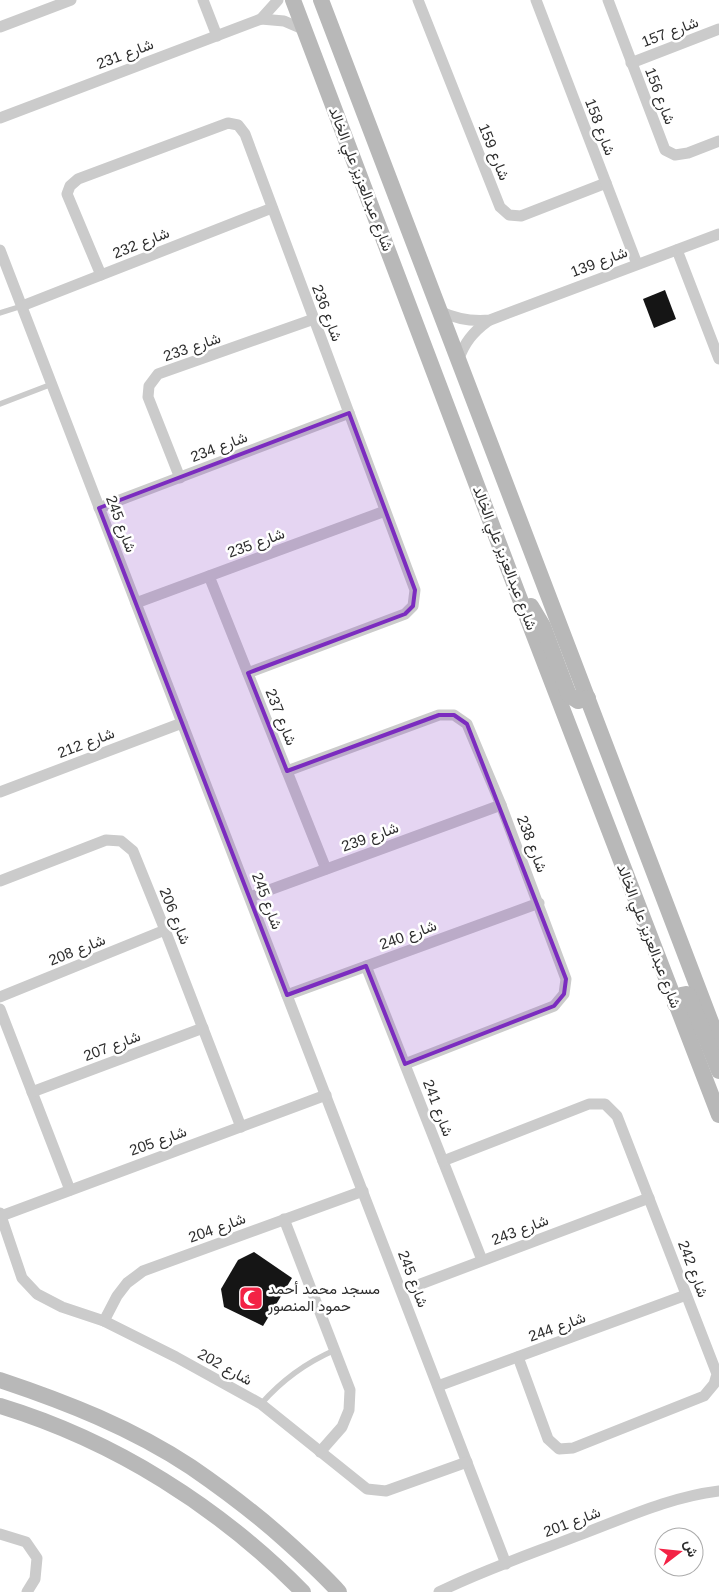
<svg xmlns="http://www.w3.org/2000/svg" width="719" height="1592" font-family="Helvetica,Vazirmatn,sans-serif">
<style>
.building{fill:#151515}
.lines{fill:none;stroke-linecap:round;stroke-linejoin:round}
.lane{stroke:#cbcbcb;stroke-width:5.5}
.street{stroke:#cbcbcb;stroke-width:11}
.secondary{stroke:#b8b8b8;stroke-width:16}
.marked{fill:#7b2cbf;fill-opacity:0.2;stroke:#7b2cbf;stroke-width:4;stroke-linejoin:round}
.labels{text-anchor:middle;stroke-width:5;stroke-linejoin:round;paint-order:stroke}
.street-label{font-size:15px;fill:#2e2e2e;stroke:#fff}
.poi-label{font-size:15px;fill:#2e2e2e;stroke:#fff;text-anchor:start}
</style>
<rect width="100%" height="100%" fill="#fff"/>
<g class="building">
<path d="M665,290L676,319L654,328L643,299Z"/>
<path d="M254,1252L292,1278L263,1326L224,1307L221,1289L238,1260Z"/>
</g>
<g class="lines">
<g class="lane">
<path d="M0,313L22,306"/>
<path d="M0,404L52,384"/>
<path d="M261,1404C282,1380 305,1363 335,1350"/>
</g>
<g class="street">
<path d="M203,0L217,36"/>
<path d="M418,0L500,207L509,215L521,216L606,183"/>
<path d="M536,0L637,264"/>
<path d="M608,0L665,150L675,155L688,153L719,141"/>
<path d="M261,19L284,21L305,30"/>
<path d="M0,27L71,0"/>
<path d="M631,63L719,29"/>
<path d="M0,118L261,19L278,0"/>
<path d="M0,250L506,1564"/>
<path d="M677,250L719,359"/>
<path d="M101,275L67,194L70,186L78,179L228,123L238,125L245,134L415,590L413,606L405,614L248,673"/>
<path d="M22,306L272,208"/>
<path d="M439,311C456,319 471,322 490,320L719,234"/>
<path d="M458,361C464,343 473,332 488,321"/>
<path d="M180,478L148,397L149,386L158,374L314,319"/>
<path d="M99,508L349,413"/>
<path d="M209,576L326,869"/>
<path d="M136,603L385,511"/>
<path d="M287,771L439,715H454L467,724L501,805L566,979L564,994L554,1006L405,1064"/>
<path d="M0,792L182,723"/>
<path d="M0,881L106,840L121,841L133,851L165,930L241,1127"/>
<path d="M250,897L501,805"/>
<path d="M366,966L482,1260"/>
<path d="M287,995L539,903"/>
<path d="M0,997L165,930"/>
<path d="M0,1009L70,1190"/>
<path d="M32,1092L203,1028"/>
<path d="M443,1161L589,1104H605L617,1116L717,1374L714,1384L704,1396L573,1448L559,1449L548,1439L518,1357"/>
<path d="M0,1213L22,1278L37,1294L62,1307L104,1321L176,1357L261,1404L367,1489L386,1491L467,1462"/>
<path d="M1,1216L326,1095"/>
<path d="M284,1219L350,1390L349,1410L342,1427L320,1452"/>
<path d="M402,1291L649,1198"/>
<path d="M104,1321L117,1296L127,1283L143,1271L363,1191"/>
<path d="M438,1386L686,1295"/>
<path d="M0,1534L26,1542L37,1558L35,1579L27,1592"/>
<path d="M439,1592C483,1570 531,1554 577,1536C623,1519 669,1497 719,1491"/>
</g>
<g class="secondary">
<path d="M293,0L518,594L719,1115"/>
<path d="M321,0L719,1043"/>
<path d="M531,606L543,626L569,695L578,701L588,698"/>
<path d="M675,1004L681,995L686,994L689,996L719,1071"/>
<path d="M0,1380C66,1402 132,1428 191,1467C223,1489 255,1513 284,1539C303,1556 322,1573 339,1592"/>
<path d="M0,1406C115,1441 219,1507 303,1592"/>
</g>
</g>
<path class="marked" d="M349,413L415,590L413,606L405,614L248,673L287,771L439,715H454L467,724L566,979L564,994L554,1006L405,1064L366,966L287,995L99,508Z"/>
<defs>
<g id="mosque-square" transform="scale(1.25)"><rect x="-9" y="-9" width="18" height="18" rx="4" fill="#f32245" stroke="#fff"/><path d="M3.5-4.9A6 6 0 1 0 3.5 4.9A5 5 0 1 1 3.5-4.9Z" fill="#fff"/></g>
</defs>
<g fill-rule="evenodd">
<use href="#mosque-square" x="251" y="1298"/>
</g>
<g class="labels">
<g class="street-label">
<text transform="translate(670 32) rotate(-21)" y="5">شارع 157</text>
<text transform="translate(125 54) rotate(-21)" y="5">شارع 231</text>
<text transform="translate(660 96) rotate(69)" y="5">شارع 156</text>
<text transform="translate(600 127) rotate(69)" y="5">شارع 158</text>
<text transform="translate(494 152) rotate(68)" y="5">شارع 159</text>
<text transform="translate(361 179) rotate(69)" y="5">شارع عبدالعزيز علي الخالد</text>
<text transform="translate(141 243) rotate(-22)" y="5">شارع 232</text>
<text transform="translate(599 262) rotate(-21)" y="5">شارع 139</text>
<text transform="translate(327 313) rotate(69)" y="5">شارع 236</text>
<text transform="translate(192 347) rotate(-19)" y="5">شارع 233</text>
<text transform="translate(219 447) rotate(-21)" y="5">شارع 234</text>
<text transform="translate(121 524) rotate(69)" y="5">شارع 245</text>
<text transform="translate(256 543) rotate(-20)" y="5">شارع 235</text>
<text transform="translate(505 558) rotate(69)" y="5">شارع عبدالعزيز علي الخالد</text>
<text transform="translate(281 717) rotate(68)" y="5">شارع 237</text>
<text transform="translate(86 743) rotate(-21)" y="5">شارع 212</text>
<text transform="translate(370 837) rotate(-20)" y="5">شارع 239</text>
<text transform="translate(532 844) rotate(69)" y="5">شارع 238</text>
<text transform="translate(267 901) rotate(69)" y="5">شارع 245</text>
<text transform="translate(175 916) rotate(68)" y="5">شارع 206</text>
<text transform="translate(408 935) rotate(-20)" y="5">شارع 240</text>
<text transform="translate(649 936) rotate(69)" y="5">شارع عبدالعزيز علي الخالد</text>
<text transform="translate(77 950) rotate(-22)" y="5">شارع 208</text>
<text transform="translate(112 1046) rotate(-21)" y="5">شارع 207</text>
<text transform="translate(438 1108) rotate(69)" y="5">شارع 241</text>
<text transform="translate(158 1141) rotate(-20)" y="5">شارع 205</text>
<text transform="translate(217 1228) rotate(-20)" y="5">شارع 204</text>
<text transform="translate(520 1230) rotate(-21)" y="5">شارع 243</text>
<text transform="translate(693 1269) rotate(69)" y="5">شارع 242</text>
<text transform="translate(413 1279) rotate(69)" y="5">شارع 245</text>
<text transform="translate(557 1327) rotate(-20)" y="5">شارع 244</text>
<text transform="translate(225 1367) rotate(29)" y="5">شارع 202</text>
<text transform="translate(572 1522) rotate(-21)" y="5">شارع 201</text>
</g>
<g class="poi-label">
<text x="268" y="1294">مسجد محمد أحمد<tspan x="268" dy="17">حمود المنصور</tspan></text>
</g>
</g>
<g transform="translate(679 1552) rotate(74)"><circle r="24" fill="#ffffff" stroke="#ababab"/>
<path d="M0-4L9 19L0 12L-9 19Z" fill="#f32245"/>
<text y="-8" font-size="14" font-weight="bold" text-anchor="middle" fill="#2e2e2e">ش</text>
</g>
</svg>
